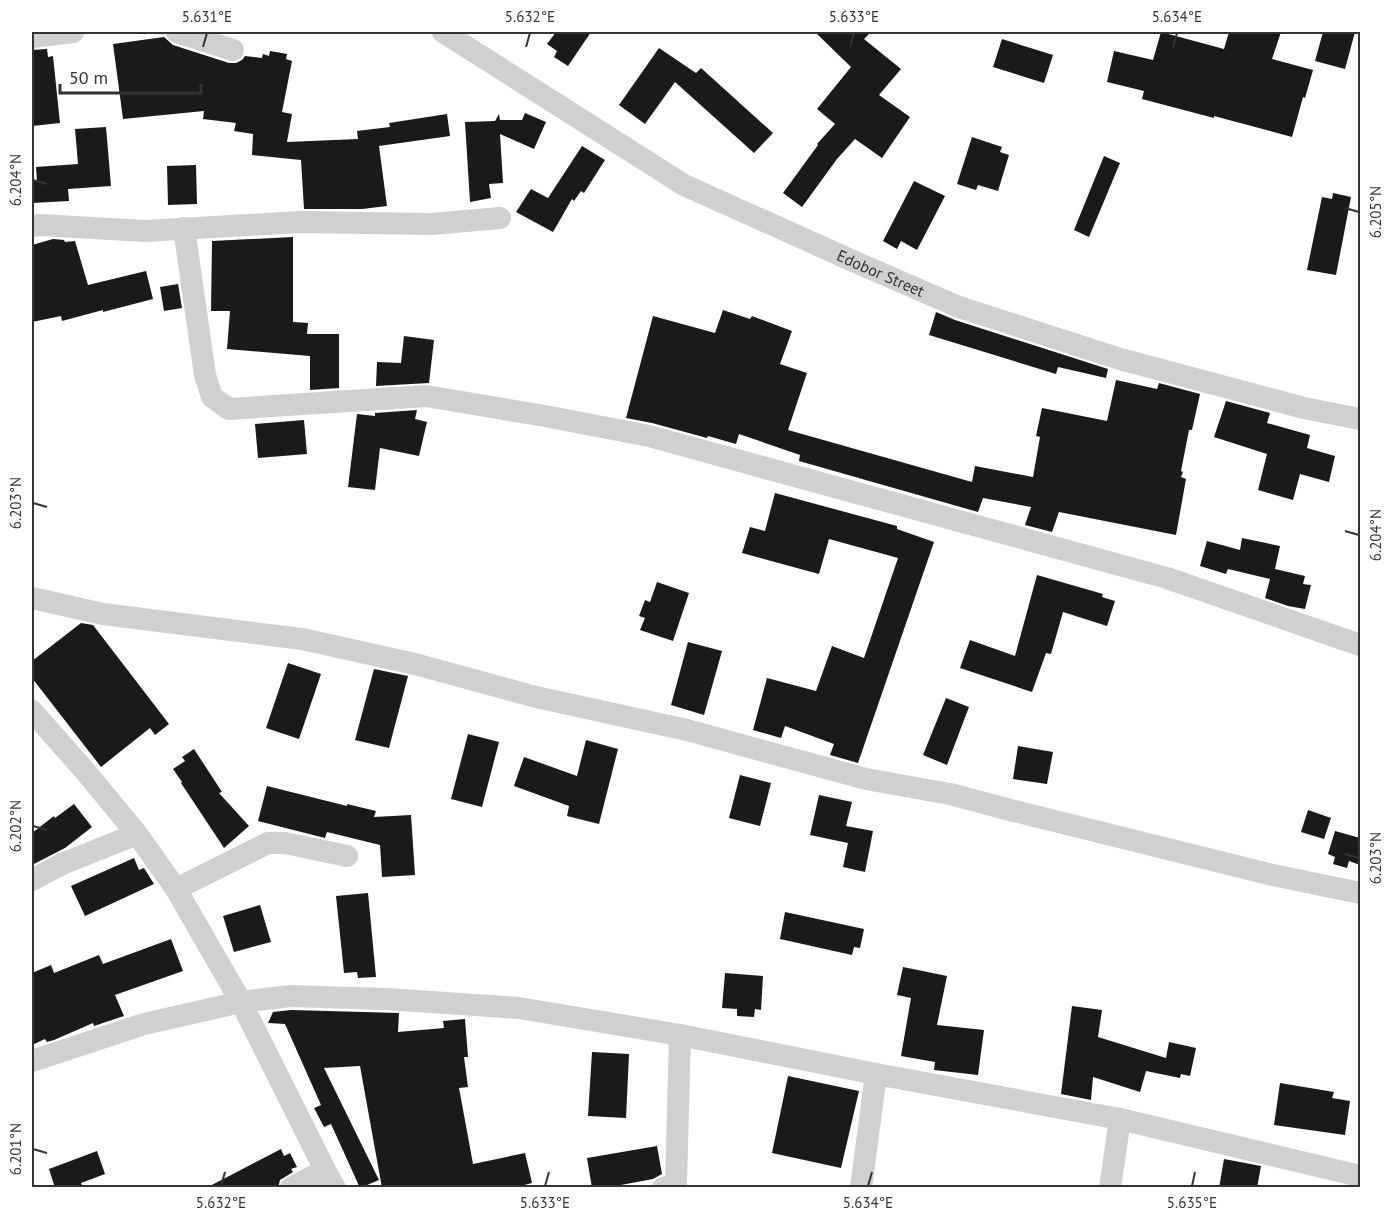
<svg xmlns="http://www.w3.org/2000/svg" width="1392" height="1219" font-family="'PT Sans',sans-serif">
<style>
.building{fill:#1a1a1a}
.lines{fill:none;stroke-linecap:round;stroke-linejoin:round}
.minor{stroke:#d0d0d0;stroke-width:22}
.ticks{fill:none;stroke:#333;stroke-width:2}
.labels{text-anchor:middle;stroke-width:6;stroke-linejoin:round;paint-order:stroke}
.street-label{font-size:16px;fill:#333;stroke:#fff}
.neatline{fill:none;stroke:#333;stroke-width:2}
.ticks-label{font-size:15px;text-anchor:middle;fill:#333}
</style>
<rect width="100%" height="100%" fill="#fff"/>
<g class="building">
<path d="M556,32H591L568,66L554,57L557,51L547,44Z"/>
<path d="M815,32H871L864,39L901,69L879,95L910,117L882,158L855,139L837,159L802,207L783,193L818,145L817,144L835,124L817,109L851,67Z"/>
<path d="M1161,32L1224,49L1229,32H1281L1272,59L1313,70L1305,98L1303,97L1292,137L1214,116V118L1142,99L1144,91L1107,82L1114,51L1153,60Z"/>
<path d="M1323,32H1355L1345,69L1315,61Z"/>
<path d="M164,37L173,45L229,63H236L242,60L245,56L262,58L263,54L269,56L270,51L287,54L286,59L292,61L282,112L292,114L287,142L358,139L357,131L390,127L389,123L447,114L450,136L379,146L387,206L362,209H304L301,160L252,155L253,134L234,131L236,123L203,119L204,111L123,119L113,44Z"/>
<path d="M1002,39L1053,55L1044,83L993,67Z"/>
<path d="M659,48L696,73L701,68L773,133L754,153L675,82L645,124L619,105Z"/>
<path d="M47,49L48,57L53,56L60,123L32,126V50Z"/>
<path d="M525,113L546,122L534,149L500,134L503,183L489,184L491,198L470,202L465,122L495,121L499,114L500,120H522Z"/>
<path d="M106,127L111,186L68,189L69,201L32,203V181H37L36,167L78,164L75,129Z"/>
<path d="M972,137L1002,147L1000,152L1009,155L998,191L978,185L976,190L957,184Z"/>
<path d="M582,146L605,160L584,193L581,191L574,201L572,199L553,232L516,212L531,189L548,198Z"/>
<path d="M1104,156L1120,163L1089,237L1074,230Z"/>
<path d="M196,165L197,204L168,205L167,166Z"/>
<path d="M914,181L945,196L917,250L901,241L897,249L883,241Z"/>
<path d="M1333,193L1351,197L1336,275L1307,270L1322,197L1332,199Z"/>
<path d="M293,237V322L308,323L307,334H339V388L310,390V356L227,349L230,311H211L212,241Z"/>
<path d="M53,239L64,240L65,242L75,241L88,285L146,271L153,299L103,312V310L62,321L61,316L32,322V245Z"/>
<path d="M178,284L182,308L164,311L160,287Z"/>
<path d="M723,310L750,319L752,316L792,331L780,364L807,373L788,430L972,482L975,466L1033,477L1040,437L1036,436L1042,408L1107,421L1116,380L1157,389L1159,383L1200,394L1192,430H1189L1181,471L1183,472L1181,477L1186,479L1176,535L1059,512L1052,532L1025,525L1031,507L983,498L978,512L799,461L800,455L739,434L736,444L708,436L707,438L652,423L626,418L653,316L715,333Z"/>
<path d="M936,312L955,320L1108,369L1106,378L1058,367L1056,374L929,335Z"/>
<path d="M404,336L434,340L429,383L376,386L377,362L401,363Z"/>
<path d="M1226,401L1270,413L1267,423L1310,435L1307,448L1335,456L1329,482L1300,474L1293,500L1258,490L1267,454L1214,437Z"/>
<path d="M417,410L415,419L427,422L419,456L380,448L375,490L348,487L357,414L375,416V413Z"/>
<path d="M304,420L307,454L258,458L255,424Z"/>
<path d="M775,493L897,526V529L934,542L858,763L830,755L834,744L785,726L781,738L753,730L767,678L816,691L832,646L864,658L898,558L829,539L819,574L742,553L750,527L765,531Z"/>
<path d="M1242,538L1280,546L1275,569L1305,576L1303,584L1311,585L1305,609L1288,606L1265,598L1270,579L1228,569L1226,574L1200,566L1207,541L1240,550Z"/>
<path d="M1037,575L1103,594L1102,597L1115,601L1107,626L1063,612L1051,654L1046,653L1032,692L960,668L970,640L1015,656Z"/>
<path d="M657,582L689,593L673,641L640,630L645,618L639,616L645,600L650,602Z"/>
<path d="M81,623L93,625L169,724L155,735L150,728L101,767L32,678V661Z"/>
<path d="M688,642L722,651L704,715L671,705Z"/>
<path d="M288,663L321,674L299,739L266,728Z"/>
<path d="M374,669L408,676L389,748L355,740Z"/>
<path d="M946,698L969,707L947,765L923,755Z"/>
<path d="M468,734L499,742L482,807L451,799Z"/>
<path d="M586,740L618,749L599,824L567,816L569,806L514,786L524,757L577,776Z"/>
<path d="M1018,746L1053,752L1047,784L1013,779Z"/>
<path d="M194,749L222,792L219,793L249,826L224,848L181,783L182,782L173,769L185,761L182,757Z"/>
<path d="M740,775L771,783L760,826L729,818Z"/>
<path d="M267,786L347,806V804L376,811L374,817L411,815L415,875L382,877L380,845L327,832L325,838L258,821Z"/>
<path d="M819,795L852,802L846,826L873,831L865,872L843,867L848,843L810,835Z"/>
<path d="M74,804L92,827L65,848L32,865V833L54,816L55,818Z"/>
<path d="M1308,810L1331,818L1324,839L1301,832Z"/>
<path d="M1335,831L1360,838V865L1349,861L1347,868L1333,864L1335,857L1328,854Z"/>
<path d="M134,858L139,870L144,868L154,884L85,916L71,886Z"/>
<path d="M368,893L376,977L358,978L357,972L344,973L336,896Z"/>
<path d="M260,905L271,942L234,952L223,916Z"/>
<path d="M785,912L864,929L860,948L854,947L852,955L780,939Z"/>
<path d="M171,939L183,971L115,995L124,1016L94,1026L93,1023L54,1040L47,1042L45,1039L32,1045V973L51,965L54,973L99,955L103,964Z"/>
<path d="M903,967L947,976L937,1025L984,1030L978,1075L934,1070L935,1062L901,1056L911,998L897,995Z"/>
<path d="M725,973L763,976L761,1010L755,1009L754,1017L737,1016V1009L722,1008Z"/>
<path d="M1072,1006L1102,1010L1098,1037L1166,1058L1169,1042L1196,1048L1190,1076L1181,1074L1180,1078L1146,1071L1140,1092L1093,1077L1091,1100L1061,1094Z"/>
<path d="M291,1010L399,1013L398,1032L444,1028L443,1021L465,1019L468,1057H464L468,1087L459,1088L473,1164L525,1153L532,1183L513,1188H382L360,1066L324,1068L379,1180L360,1188L331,1124L324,1127L314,1108L321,1105L285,1024L268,1023L273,1012Z"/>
<path d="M592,1052L629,1054L626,1118L588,1116Z"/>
<path d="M788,1076L859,1091L841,1168L772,1153Z"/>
<path d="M1280,1083L1334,1092L1332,1098L1350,1101L1345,1135L1274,1125Z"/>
<path d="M657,1146L662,1174L653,1179L605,1188H592L587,1158Z"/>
<path d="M281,1149L284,1156L290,1153L297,1167L291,1169L293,1172L280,1180L278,1188H206Z"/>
<path d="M97,1151L105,1174L81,1183L83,1188H55L49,1169Z"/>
<path d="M1224,1159L1261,1166L1257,1188H1219Z"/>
</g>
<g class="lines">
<g class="minor">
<path d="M177,32L233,50"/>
<path id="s1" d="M443,32L684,185L862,265L959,307L1120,359L1304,408L1360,419"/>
<path d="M32,37L73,32"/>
<path d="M32,226L40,225L145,231L300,222L432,224L500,218"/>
<path d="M184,228L205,375L212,397L229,409L426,396L545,416L649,436L1167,578L1360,645"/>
<path d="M32,598L103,614L302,639L415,664L536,697L687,730L866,779L950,794L1014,811L1273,875L1360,893"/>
<path d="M32,711L85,771L137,834L176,889L241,1002L325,1170L335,1188"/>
<path d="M32,880L62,864L137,834"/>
<path d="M176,889L268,843H285L347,856"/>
<path d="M32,1061L144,1024L241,1002L290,996L386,999L519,1008L680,1035L876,1074L1120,1119L1360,1176"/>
<path d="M291,1188L325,1170"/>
<path d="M663,1188L676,1184L680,1035"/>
<path d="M861,1188L876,1074"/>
<path d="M1110,1188L1120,1119"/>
</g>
</g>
<path class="ticks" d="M203,47L207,33M526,47L530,33M850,47L854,33M1173,47L1177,33M33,180L47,184M1345,208L1359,212M33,503L47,507M1345,531L1359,535M33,826L47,830M1345,854L1359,858M33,1149L47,1153M221,1186L225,1172M545,1186L549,1172M868,1186L872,1172M1192,1186L1195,1172"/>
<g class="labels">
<g class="street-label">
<text dy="6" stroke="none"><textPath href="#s1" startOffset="501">Edobor Street</textPath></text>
</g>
</g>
<rect width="1392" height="1219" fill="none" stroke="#ffffff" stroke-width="66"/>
<path d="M60 84v9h141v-9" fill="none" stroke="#333333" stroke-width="3"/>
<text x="69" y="84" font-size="18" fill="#333333" stroke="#ffffff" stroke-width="4.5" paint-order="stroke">50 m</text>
<rect x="33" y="33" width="1326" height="1153" class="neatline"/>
<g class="ticks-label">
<text x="207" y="22">5.631°E</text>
<text x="530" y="22">5.632°E</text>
<text x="854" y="22">5.633°E</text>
<text x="1177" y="22">5.634°E</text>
<text transform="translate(16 180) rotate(-90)" y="5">6.204°N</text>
<text transform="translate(1376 212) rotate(-90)" y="5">6.205°N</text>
<text transform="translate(16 503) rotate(-90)" y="5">6.203°N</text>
<text transform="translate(1376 535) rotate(-90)" y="5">6.204°N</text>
<text transform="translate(16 826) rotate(-90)" y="5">6.202°N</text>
<text transform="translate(1376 858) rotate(-90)" y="5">6.203°N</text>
<text transform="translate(16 1149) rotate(-90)" y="5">6.201°N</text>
<text x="221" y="1208">5.632°E</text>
<text x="545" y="1208">5.633°E</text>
<text x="868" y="1208">5.634°E</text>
<text x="1192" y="1208">5.635°E</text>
</g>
</svg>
